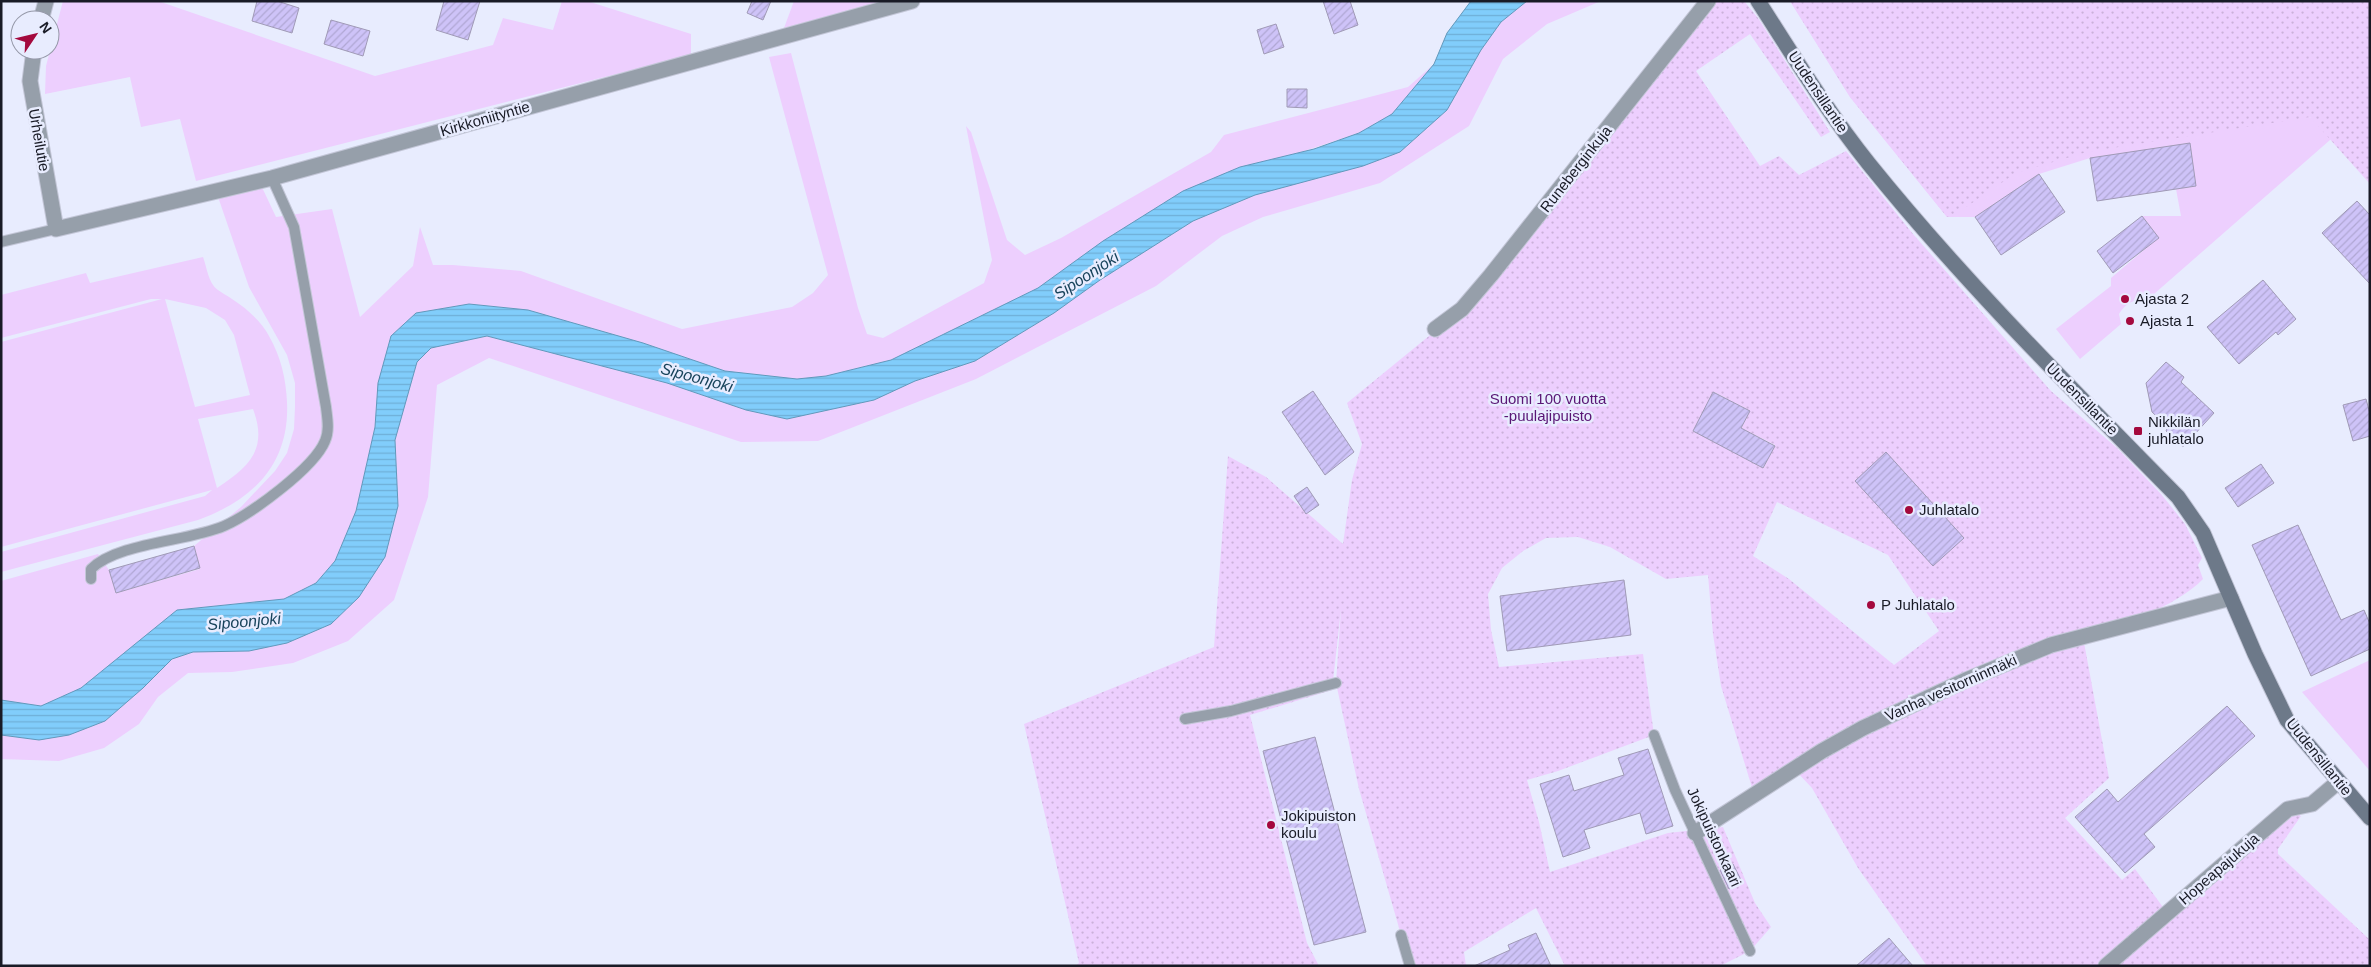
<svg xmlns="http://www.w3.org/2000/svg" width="2371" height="967" font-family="Arial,sans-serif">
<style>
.green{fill:#edcffe;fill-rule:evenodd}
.park{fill:url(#park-dots);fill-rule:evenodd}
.water{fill:url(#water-rules);stroke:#6298bb}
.building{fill:url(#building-hatch);stroke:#a09ab6}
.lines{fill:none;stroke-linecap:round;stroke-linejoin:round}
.lane-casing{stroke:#c3c6d7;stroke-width:12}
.street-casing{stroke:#c3c6d7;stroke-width:17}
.secondary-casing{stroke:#c3c6d7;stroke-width:17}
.lane{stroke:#969faa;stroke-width:10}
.street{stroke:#969faa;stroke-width:15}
.secondary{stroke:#6d7989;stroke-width:15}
.poi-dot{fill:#a4093e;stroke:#e8ecfe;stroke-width:2}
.labels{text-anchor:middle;stroke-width:5;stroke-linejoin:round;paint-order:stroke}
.street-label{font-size:15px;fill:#191b26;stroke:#e8ecfe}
.poi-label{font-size:15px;fill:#191b26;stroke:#e8ecfe;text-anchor:start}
.park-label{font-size:15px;fill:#591675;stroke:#e8ecfe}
.water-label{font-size:16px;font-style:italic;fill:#18435b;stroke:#e8ecfe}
</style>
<defs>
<pattern id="park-dots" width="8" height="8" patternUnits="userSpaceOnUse" patternTransform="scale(1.25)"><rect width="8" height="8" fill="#edcffe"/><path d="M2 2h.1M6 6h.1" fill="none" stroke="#cbb1da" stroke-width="1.8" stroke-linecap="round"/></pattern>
<pattern id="water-rules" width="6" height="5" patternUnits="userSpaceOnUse" patternTransform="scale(1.25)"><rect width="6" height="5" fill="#81cdfb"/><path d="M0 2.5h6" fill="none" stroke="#6fafd7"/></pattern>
<pattern id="building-hatch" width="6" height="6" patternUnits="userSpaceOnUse" patternTransform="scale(1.25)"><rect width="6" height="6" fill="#cec3f8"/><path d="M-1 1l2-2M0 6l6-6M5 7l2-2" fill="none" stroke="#b0a7d4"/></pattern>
</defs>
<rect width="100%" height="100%" fill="#e8ecfe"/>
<g class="green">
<path d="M63,1H158L375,76L493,45L503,18L553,30L562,1H587L691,34V55L196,181L180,119L141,127L130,77L45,94L46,66Z"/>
<path d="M794,1H884L784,28Z"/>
<path d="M1527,1H1601L1547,24L1503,59L1469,126L1380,183L1263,217L1222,236L1156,286L976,379L818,441L741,442L489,358L437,385L428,497L394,600L348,641L293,663L232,672L188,673L158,697L139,724L104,748L59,761L1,759V735L39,740L105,721L143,688L172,659L193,652L249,651L287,643L331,624L359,597L398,506L395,440L417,362L431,348L487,336L667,383L746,410L787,419L874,400L915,381L975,361L1054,313L1100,280L1193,221L1255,195L1400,152L1447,110L1481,50L1501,22Z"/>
<path d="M1790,1L2340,124L2330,140L2146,301C2133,299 2126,303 2119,314L2121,324L2080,359L2056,329L2111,286V278L2158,238L2142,216H2181L2176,189L2196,186L2090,158L2039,174L1975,217H1947L1850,97Z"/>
<path d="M791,53L858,308L867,334L883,338L984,283L992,260L966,126L971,132L1007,240L1025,255L1061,238L1211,152L1224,135L1408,87L1434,64L1392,114L1359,133L1183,191L1103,241L1038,288L891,360L826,376L797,379L725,371L643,343L528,310L469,304L416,313L378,383L375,427L356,511L335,561L316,583L284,599L177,610L81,688L41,706L1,700V581L98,554L109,570L116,593L200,569L194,546L241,507L275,471L287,453L294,429L295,407V383L287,355L249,287L216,191L259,181L276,217L332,209L360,317L413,266L420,227L433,265H453L521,271L682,329L792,307L813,293L828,275L769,57Z"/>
<path d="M203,257C206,265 208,278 213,285C217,291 227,295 232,299C246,308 261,321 269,336C281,357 286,379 287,402C290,464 253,500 198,520L1,572V552L205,496L212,490L1,547V342L162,299H151L1,338V295L86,273L90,283ZM165,299L206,308L225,320L234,335L250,395L195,407ZM253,409C268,449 250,466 217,488L198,419Z"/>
<path d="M2370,660V771L2302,692Z"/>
</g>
<g class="park">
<path d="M1709,1H1744L1758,18L1830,132L1821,137L1750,34L1696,71L1760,166L1779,156L1799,175L1846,151L1913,234L2051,391L2117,448L2161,494L2185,524L2202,558L2198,565L2203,579C2176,607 2119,626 2083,637L2109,778L2065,818L2122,880L2135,869L2168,914L2296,813L2301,816L2278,849V854L2370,940V966H1927L1858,868L1812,788L1794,769L1754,794L1721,686L1713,634L1708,575L1666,579L1610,547L1578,537L1546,538L1523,551L1502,568L1488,594L1491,630L1499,667L1643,654L1654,735L1558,771L1527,780L1539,822L1550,872L1668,833L1723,827L1755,903L1771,927L1750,951L1720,966H1565L1536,908L1464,952L1466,966H1410L1359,789L1336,683L1341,609L1332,690L1250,715L1307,943L1319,966H1075L1079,963L1024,724L1214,647L1228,456L1266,477L1343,544L1352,480L1362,444L1347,403L1462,309ZM1714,392L1750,411L1741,428L1775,445L1764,467L1693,431ZM1777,502L1888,555L1939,631L1894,665L1789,579L1753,556ZM1932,693L1911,704L1908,696V695Z"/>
<path d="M1790,1H2370V184L2310,117L2087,152L2016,173L1953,216L1947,217L1850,97Z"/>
</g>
<path class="water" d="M1471,1H1527L1501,22L1481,50L1447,110L1400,152L1363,166L1255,195L1193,221L1100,280L1054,313L975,361L915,381L874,400L787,419L746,410L667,383L487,336L431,348L417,362L395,440L398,506L385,557L359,597L331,624L287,643L249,651L193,652L172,659L143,688L105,721L69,735L39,740L1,735V700L41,706L81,688L177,610L284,599L316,583L335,561L356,511L375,427L378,383L391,336L416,313L469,304L528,310L643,343L725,371L797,379L826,376L891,360L1038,288L1103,241L1183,191L1240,167L1314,149L1359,133L1392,114L1434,64L1447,33Z"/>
<g class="building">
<path d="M257,1H277L299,8L292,33L252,21Z"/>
<path d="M444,1H480L468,40L436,30Z"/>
<path d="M752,1H771L763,20L747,13Z"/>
<path d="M1323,1H1350L1358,25L1334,34Z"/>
<path d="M331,20L370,31L363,56L324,44Z"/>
<path d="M1276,24L1284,47L1264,54L1257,30Z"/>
<path d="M1287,89H1307V108L1287,107Z"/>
<path d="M2190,143L2196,186L2097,201L2090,158Z"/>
<path d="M2039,174L2065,212L2001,255L1975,217Z"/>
<path d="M2357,201L2370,215V284L2322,233Z"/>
<path d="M2142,216L2159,238L2113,273L2097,251Z"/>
<path d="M2263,280L2296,319L2278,335L2276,332L2239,364L2207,327Z"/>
<path d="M2166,362L2184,377L2181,382L2214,413L2183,447L2166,431L2168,427L2152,412L2146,383Z"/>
<path d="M1313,391L1354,452L1325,475L1282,412Z"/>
<path d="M1713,392L1750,411L1741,428L1775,446L1763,468L1693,431Z"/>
<path d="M2366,399L2370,414V436L2353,441L2343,405Z"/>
<path d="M1886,452L1964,538L1933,566L1855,481Z"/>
<path d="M2261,464L2274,483L2238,507L2225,488Z"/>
<path d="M1307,487L1319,505L1306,514L1294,496Z"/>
<path d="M2298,525L2341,620L2364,610L2370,624V649L2311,676L2252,545Z"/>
<path d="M194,546L200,568L116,593L109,570Z"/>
<path d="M1624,580L1631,635L1507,651L1500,596Z"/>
<path d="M2227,706L2255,736L2144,834L2155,847L2125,873L2075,817L2107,789L2118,802Z"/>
<path d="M1315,737L1366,932L1314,945L1263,751Z"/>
<path d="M1648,749L1673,826L1646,834L1640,813L1584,830L1590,848L1563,857L1540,784L1569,775L1574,791L1624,775L1618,758Z"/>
<path d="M1733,864L1742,882L1729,889L1720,870Z"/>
<path d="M1536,933L1551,966H1474L1510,950L1508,945Z"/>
<path d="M1889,938L1913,966H1856Z"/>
</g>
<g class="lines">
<g class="lane-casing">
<g id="lane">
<path d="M1,242L56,229"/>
<path d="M91,579V569C119,542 187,542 224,526C251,514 314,468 325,441C330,430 327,417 326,407L294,227L272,178"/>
<path d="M1185,719L1231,711L1336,683"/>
<path d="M1654,735L1675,790L1750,951"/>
<path d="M1401,935L1410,966"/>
</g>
</g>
<g class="street-casing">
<g id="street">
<path d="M41,20L46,1"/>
<path d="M34,50L30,81L56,229L272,178L912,1"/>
<path d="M1435,329L1462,309L1491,275L1708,1"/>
<path d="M1695,833L1822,751L1863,728L1966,680L2051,645L2231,598"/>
<path d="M2106,966L2288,809L2312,804L2338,782"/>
</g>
</g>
<g class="secondary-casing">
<path id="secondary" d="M1758,1C1794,57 1828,113 1869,164C1964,282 2072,389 2178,497L2203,533L2255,654L2287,720L2370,818"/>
</g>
<use href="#lane" class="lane"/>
<use href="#street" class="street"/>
<use href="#secondary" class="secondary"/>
</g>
<g class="poi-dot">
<circle cx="2125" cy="299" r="5"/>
<circle cx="2130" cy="321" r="5"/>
<rect x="2133" y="426" width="10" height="10" rx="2.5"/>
<circle cx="1909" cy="510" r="5"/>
<circle cx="1871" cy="605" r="5"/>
<circle cx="1271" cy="825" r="5"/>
</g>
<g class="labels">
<g class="street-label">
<text transform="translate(1818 92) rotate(56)" y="5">Uudensillantie</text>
<text transform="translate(485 119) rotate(-16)" y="5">Kirkkoniityntie</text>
<text transform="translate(39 140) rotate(80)" y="5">Urheilutie</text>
<text transform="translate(1576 169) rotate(-52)" y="5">Runeberginkuja</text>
<text transform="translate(2082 399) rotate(45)" y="5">Uudensillantie</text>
<text transform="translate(1951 688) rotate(-24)" y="5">Vanha vesitorninmäki</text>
<text transform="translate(2319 757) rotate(51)" y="5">Uudensillantie</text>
<text transform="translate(1714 837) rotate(65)" y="5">Jokipuistonkaari</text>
<text transform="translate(2219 869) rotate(-41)" y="5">Hopeapajukuja</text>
</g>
<g class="poi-label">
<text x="2135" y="304">Ajasta 2</text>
<text x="2140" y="326">Ajasta 1</text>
<text x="2148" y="427">Nikkilän<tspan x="2148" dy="17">juhlatalo</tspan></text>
<text x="1919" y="515">Juhlatalo</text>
<text x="1881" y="610">P Juhlatalo</text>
<text x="1281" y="821">Jokipuiston<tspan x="1281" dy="17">koulu</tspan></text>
</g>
<g class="park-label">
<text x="1548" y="404">Suomi 100 vuotta<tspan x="1548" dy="17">-puulajipuisto</tspan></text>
</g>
<g class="water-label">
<text transform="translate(1086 275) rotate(-33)" y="6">Sipoonjoki</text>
<text transform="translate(697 377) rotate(15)" y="6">Sipoonjoki</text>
<text transform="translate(244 621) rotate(-5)" y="6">Sipoonjoki</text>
</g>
</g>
<rect width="2371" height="967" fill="none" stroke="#191b26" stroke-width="5"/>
<g transform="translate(35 35) rotate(55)"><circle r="24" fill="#e8ecfe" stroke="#9598a8"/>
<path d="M0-4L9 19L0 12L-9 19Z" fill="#a4093e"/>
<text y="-8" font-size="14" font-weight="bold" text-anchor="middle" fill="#191b26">N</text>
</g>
</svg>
